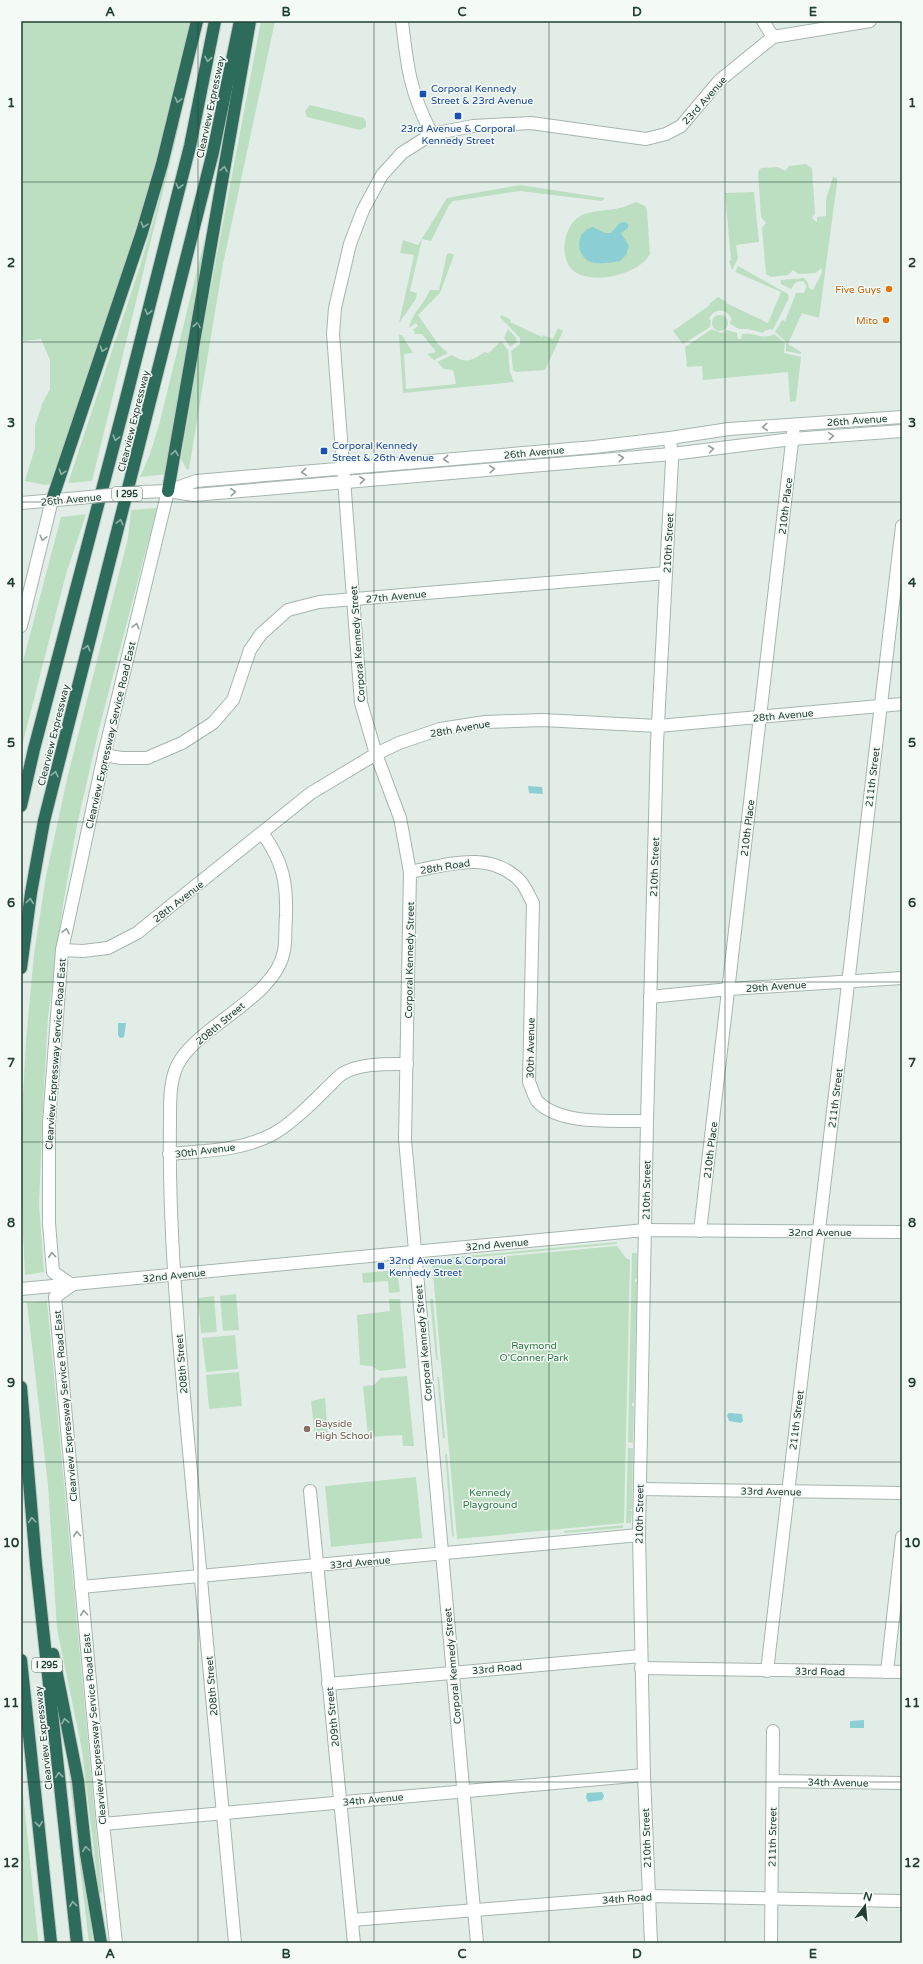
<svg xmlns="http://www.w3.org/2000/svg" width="923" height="1964" font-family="'Varela Round',sans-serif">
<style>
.green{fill:#bcdfc2}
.water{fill:#8bced3}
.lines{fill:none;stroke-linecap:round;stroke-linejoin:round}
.minor-casing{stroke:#a5b5af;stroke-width:14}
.highway-casing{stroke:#c1c9c6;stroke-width:14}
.minor{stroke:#fff;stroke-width:12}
.highway{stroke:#2d6c5a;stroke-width:12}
.minor-bridge-casing{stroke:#a5b5af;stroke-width:14;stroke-linecap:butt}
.minor-bridge{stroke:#fff;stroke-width:12}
.oneway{stroke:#90b3a8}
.oneway2{stroke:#909f9a}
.grid{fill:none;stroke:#223f35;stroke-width:1;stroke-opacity:0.55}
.transit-dot{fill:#1a4fb4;stroke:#f4faf6;stroke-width:1.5}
.food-dot{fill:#e8710a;stroke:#f4faf6;stroke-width:1.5}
.education-dot{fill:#8d6e63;stroke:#f4faf6;stroke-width:1.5}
.labels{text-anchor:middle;stroke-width:3;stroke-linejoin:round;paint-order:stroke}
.shield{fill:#f4faf6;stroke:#61776f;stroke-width:1}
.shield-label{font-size:9px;font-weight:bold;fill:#223f35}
.transit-label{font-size:10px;fill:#164399;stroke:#f4faf6;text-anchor:start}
.street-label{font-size:10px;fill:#223f35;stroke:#f4faf6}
.food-label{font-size:10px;fill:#c56008;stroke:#f4faf6;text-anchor:end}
.park-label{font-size:10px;fill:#2c7742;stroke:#f4faf6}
.education-label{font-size:10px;fill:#785e54;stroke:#f4faf6;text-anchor:start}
.neatline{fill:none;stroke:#223f35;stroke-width:1.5}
.grid-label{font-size:13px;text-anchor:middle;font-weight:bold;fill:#223f35}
</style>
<rect width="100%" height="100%" fill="#e3ede8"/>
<g class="green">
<path d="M21,21H193L145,206L56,483L45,485L25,481L35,448V426L42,404L50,389V360L41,339L24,341L21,335Z"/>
<path d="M261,21H275L223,264L189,469L187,470L181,459L203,329Z"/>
<path d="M310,105L364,118L366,122V127L360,130L307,117L305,111Z"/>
<path d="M180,122L92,481L68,483L140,266L156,212L177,126Z"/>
<path d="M806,164L812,168L815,214L812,218L817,222V217L826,216V199L833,177L837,178V183L819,318L802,313L788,344L801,352V354L786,351V342L775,332L782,320L785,321L796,293H804L807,286L803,281L796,282L791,289L781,284V280L804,278L808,283L809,288L813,290L822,272L821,268L816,273L798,274L793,270L788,275L771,277L766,274L762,228L766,223L761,217L758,172L761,168L778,167L785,171L789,166Z"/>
<path d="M520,185L605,198L602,201L520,191L453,201L449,205L431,241L422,239L410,291L417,293L416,299L399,323L414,255L400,253L403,240L418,245L447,198Z"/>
<path d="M217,189L167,474L140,477L150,454L159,425Z"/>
<path d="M754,192L759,242L736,245L738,258L732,270L729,261L731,260L725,193Z"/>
<path d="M636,202L645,206L647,210L650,254C640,274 594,285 575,272C558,260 563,226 580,216C592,210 606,211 619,208C625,207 630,204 636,202Z"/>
<path d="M450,253L454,255L440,293L418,315L439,345L448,353L434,360L427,354L436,352L422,334H414L415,332L413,330L418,326L416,323L409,328C412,313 424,304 430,290H439L447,254Z"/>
<path d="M738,266L788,294L789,298L774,328L772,330L771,329L764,331L763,333L748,329H739L730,324V321L732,320C727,308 715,307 709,319L711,320L710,327L683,344L673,331L710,305L709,304L718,297L727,302L726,303L768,323L781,292L735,272Z"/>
<path d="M502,315L511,320L510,322L542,337L543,335L553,339L558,328L563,331L545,370L516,372L513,370L511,351L520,344V338L500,317Z"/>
<circle cx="720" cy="323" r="8"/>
<path d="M508,329L516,338L517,342L510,347L504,338Z"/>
<path d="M712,329L721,333L727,330L737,333L738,339H741L742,334C755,331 760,341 774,334L785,343L784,353L801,357L796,401L790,402L788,372L703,380L702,366L687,367L685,347Z"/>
<path d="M399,335H402L413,353L404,354L406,389L456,384L453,370L444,369L437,362L452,355C467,364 471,361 485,352L488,353C494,349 496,345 501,341L508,350L510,372L514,382L403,393Z"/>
<path d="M157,508L99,729L77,825L63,905L48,1017L43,1105L39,1204L44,1272L25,1275L21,1187V1132L26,1041L34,954L46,876L67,779L128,538L131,510Z"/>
<path d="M86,514L66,574L21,750V669L61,517Z"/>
<path d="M617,1242V1244L434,1261L433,1259Z"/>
<path d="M617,1246L626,1258L630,1260L624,1523L457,1539L432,1263Z"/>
<path d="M632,1253H637V1279H635V1282H637L634,1403H632V1406H634L633,1443L628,1442Z"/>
<path d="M397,1270L400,1292L389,1293L388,1281L363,1283L362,1273Z"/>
<path d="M236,1294L239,1330L223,1331L220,1296Z"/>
<path d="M214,1296L217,1332L201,1333L198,1298Z"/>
<path d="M389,1299H400L406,1368L380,1371L371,1366L360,1365L357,1315L390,1311Z"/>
<path d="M430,1299H433L438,1360H436Z"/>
<path d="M47,1301L102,1892L99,1893L82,1750L57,1629L48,1485L27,1303Z"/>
<path d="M235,1335L238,1369L206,1372L202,1338Z"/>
<path d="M239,1372L242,1406L209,1409L206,1375Z"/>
<path d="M407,1376L414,1446H403L402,1435L368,1437L363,1386L374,1385L381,1378Z"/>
<path d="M437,1377H439L445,1438H443Z"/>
<path d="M325,1398L328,1435L315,1436L311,1401Z"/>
<path d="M628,1448H633L632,1509L630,1511H632L631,1523H626Z"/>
<path d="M445,1454H447L454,1536L452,1537Z"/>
<path d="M416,1477L422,1538L331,1547L325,1486Z"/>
<path d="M623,1525V1528L565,1533L564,1531Z"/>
<path d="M66,1748L75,1785L93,1943H89Z"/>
<path d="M21,1773L38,1940V1943H21Z"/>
</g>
<g class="water">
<path d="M625,222L628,224V228L621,233L629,246L626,255L620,261C612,262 599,265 591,262C575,256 575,231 593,227L605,233H611L620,223Z"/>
<path d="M528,786L542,787L543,794L529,793Z"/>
<path d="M118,1023H126L124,1037L120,1038L118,1035Z"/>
<path d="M729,1413L742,1414L743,1421L741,1423L729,1421L727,1415Z"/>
<path d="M864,1720V1728H850V1721Z"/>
<path d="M602,1792L604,1796L602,1800L588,1802L586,1797L587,1793Z"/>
</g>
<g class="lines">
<g class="minor-casing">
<g id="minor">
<path d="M402,21C407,66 410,93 432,134"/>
<path d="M763,21L773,37"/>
<path d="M168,491L196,481L594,447L670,438L729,429L902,417"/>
<path d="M142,492L168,491L194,495L672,454L792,439L902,431"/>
<path d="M21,503L79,498"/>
<path d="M21,626L52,500"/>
<path d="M104,755L121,758H147L182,743L213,723L233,700L250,650L261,634L288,610L319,602L666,573"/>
<path d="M410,872C447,865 491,849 521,882C526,888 529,896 533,903L529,1082C532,1088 534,1098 538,1102C562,1126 615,1120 647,1121"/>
<path d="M62,950L83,951L108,948L137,933L311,793L376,754L399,743L440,729L485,722L542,720L658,726L902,704"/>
<path d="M650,997L729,989L902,978"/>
<path d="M169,1154C204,1151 241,1151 273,1134C291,1124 311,1104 326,1089C331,1085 336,1078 342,1074C359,1063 387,1064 407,1064"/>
<path d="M700,1231L794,425"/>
<path d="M21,1289L645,1230L902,1232"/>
<path d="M640,1489L902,1493"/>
<path d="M310,1491L354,1943"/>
<path d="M81,1587L639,1535"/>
<path d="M641,1668L902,1672"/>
<path d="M767,1671L902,526"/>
<path d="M887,1672L902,1537"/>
<path d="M328,1684L641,1656"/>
<path d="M773,1781L902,1783"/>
<path d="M103,1824L644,1775"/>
<path d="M352,1920L649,1896L902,1901"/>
<path d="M116,1943L103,1824L55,1297L72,1285L53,1272L49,1223V1123L62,950L104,755L168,491"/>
<path d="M235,1943C221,1790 206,1636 192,1483C181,1363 168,1242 170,1122C170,1102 169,1076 181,1059C206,1022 276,996 284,951C286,940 285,927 286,916C287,882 283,862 263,834"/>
<path d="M477,1943L405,1139L410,872L400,818L376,754L361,703L333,334L335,308L350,244L363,210L382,175L402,153L432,134L473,126L531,123L646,139L666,134L681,126L719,81L773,37L870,21"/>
<path d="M651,1943L644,1775L639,1535L647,1121L657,743L672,460L670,438"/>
<path d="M771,1943L773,1731"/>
</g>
</g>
<g class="highway-casing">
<g id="highway">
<path d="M168,491L250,21"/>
<path d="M52,500L142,232L162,164L197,21"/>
<path d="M21,806L34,749L123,410L190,146L215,21"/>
<path d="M21,968L31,893L44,821L213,152L240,21"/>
<path d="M21,1387L36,1564L77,1943"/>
<path d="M53,1654L78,1781L86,1854L101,1943"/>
<path d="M21,1660L51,1943"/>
</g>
</g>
<use href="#minor" class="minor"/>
<use href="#highway" class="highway"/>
<g class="minor-bridge-casing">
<path id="minor-bridge" d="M79,498L142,492"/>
</g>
<use href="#minor-bridge" class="minor-bridge"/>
</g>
<defs><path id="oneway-chevron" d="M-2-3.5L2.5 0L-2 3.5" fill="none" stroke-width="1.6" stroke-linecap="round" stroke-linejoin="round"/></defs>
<g class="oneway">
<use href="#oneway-chevron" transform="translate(208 59) rotate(100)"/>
<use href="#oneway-chevron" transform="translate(178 100) rotate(104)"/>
<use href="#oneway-chevron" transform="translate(224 169) rotate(-80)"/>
<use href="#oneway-chevron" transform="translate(179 186) rotate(104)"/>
<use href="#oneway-chevron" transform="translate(144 225) rotate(106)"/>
<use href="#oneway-chevron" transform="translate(148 312) rotate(104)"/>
<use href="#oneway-chevron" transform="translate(197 325) rotate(-80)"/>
<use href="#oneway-chevron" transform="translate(103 349) rotate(109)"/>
<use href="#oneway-chevron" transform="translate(116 438) rotate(105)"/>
<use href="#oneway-chevron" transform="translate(175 453) rotate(-80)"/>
<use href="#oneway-chevron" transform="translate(62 472) rotate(107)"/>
<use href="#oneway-chevron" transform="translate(120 522) rotate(-76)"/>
<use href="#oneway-chevron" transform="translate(87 648) rotate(-75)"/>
<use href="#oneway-chevron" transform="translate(55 774) rotate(-76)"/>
<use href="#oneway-chevron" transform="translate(30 901) rotate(-82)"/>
<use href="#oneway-chevron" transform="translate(32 1520) rotate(-95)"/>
<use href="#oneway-chevron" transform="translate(65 1721) rotate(-101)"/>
<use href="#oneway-chevron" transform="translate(59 1775) rotate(-96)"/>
<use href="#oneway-chevron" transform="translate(39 1824) rotate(84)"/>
<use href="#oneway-chevron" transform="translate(86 1849) rotate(-97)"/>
<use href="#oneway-chevron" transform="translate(73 1904) rotate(-96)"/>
</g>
<g class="oneway2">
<use href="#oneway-chevron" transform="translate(765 427) rotate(176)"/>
<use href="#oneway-chevron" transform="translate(831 436) rotate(-4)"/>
<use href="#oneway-chevron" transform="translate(711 449) rotate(-7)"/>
<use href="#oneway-chevron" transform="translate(621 458) rotate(-5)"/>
<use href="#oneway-chevron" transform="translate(446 459) rotate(175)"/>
<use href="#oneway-chevron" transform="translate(492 469) rotate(-5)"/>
<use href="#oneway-chevron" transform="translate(304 472) rotate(175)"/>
<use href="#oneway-chevron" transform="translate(362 480) rotate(-5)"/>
<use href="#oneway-chevron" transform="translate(233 492) rotate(-5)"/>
<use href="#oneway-chevron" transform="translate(43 538) rotate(104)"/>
<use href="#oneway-chevron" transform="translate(136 626) rotate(-76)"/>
<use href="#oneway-chevron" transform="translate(66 931) rotate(-78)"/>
<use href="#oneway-chevron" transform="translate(52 1255) rotate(-95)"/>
<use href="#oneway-chevron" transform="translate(77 1534) rotate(-95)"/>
<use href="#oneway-chevron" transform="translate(84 1613) rotate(-95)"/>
</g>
<path class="grid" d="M198,21V1943M374,21V1943M549,21V1943M725,21V1943M21,182H902M21,342H902M21,502H902M21,662H902M21,822H902M21,982H902M21,1142H902M21,1302H902M21,1462H902M21,1622H902M21,1782H902"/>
<g class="transit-dot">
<rect x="419" y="90" width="8" height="8" rx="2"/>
<rect x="454" y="112" width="8" height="8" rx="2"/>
<rect x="320" y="447" width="8" height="8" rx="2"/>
<rect x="377" y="1262" width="8" height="8" rx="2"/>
</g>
<g class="food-dot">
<circle cx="889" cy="289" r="4"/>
<circle cx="886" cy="320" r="4"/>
</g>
<circle class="education-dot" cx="307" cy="1429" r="4"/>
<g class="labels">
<g class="shield">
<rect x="112" y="487" width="30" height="14" rx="3"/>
<rect x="32" y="1658" width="30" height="14" rx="3"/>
</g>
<g class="shield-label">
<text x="127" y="497">I 295</text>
<text x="47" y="1668">I 295</text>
</g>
<g class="transit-label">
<text x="431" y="92">Corporal Kennedy<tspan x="431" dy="12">Street &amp; 23rd Avenue</tspan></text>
<text x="458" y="132" text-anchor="middle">23rd Avenue &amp; Corporal<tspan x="458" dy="12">Kennedy Street</tspan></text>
<text x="332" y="449">Corporal Kennedy<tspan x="332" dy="12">Street &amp; 26th Avenue</tspan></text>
<text x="389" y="1264">32nd Avenue &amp; Corporal<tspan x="389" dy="12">Kennedy Street</tspan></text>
</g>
<g class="street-label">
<text transform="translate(704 100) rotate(-48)" y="4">23rd Avenue</text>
<text transform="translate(210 107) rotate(-78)" y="4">Clearview Expressway</text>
<text transform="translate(857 420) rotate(-4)" y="4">26th Avenue</text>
<text transform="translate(133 421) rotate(-76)" y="4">Clearview Expressway</text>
<text transform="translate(534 452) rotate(-5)" y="4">26th Avenue</text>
<text transform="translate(71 499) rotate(-5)" y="4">26th Avenue</text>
<text transform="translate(785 506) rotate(-83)" y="4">210th Place</text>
<text transform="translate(668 543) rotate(-87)" y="4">210th Street</text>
<text transform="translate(396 596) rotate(-5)" y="4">27th Avenue</text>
<text transform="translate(357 644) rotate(-94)" y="4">Corporal Kennedy Street</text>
<text transform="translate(783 715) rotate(-5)" y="4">28th Avenue</text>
<text transform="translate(460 728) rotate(-10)" y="4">28th Avenue</text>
<text transform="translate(53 735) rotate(-76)" y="4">Clearview Expressway</text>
<text transform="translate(110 735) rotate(-77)" y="4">Clearview Expressway Service Road East</text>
<text transform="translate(872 777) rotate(-83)" y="4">211th Street</text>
<text transform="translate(747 828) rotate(-83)" y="4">210th Place</text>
<text transform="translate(445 866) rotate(-9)" y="4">28th Road</text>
<text transform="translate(654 867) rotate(-88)" y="4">210th Street</text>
<text transform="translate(178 901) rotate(-38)" y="4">28th Avenue</text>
<text transform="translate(409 960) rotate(-89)" y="4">Corporal Kennedy Street</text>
<text transform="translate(776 986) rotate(-4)" y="4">29th Avenue</text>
<text transform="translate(220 1023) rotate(-40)" y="4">208th Street</text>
<text transform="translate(530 1048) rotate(-89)" y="4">30th Avenue</text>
<text transform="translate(55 1054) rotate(-86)" y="4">Clearview Expressway Service Road East</text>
<text transform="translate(835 1098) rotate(-83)" y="4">211th Street</text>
<text transform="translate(205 1150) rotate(-7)" y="4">30th Avenue</text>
<text transform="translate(710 1150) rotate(-83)" y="4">210th Place</text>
<text transform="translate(646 1190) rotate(-89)" y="4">210th Street</text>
<text x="820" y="1236">32nd Avenue</text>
<text transform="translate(497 1244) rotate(-5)" y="4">32nd Avenue</text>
<text transform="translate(174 1275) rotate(-6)" y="4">32nd Avenue</text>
<text transform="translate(423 1343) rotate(-95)" y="4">Corporal Kennedy Street</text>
<text transform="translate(181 1364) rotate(-95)" y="4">208th Street</text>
<text transform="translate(65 1406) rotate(-95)" y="4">Clearview Expressway Service Road East</text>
<text transform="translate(796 1420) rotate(-83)" y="4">211th Street</text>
<text transform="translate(771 1491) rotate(1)" y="4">33rd Avenue</text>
<text transform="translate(639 1514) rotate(-89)" y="4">210th Street</text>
<text transform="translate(360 1562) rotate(-5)" y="4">33rd Avenue</text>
<text transform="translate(452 1666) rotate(-95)" y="4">Corporal Kennedy Street</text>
<text transform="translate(497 1668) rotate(-5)" y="4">33rd Road</text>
<text transform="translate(820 1671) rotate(1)" y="4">33rd Road</text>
<text transform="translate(211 1686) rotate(-95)" y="4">208th Street</text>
<text transform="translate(332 1717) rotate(-96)" y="4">209th Street</text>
<text transform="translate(94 1729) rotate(-95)" y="4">Clearview Expressway Service Road East</text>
<text transform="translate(43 1738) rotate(-96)" y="4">Clearview Expressway</text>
<text transform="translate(838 1782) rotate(1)" y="4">34th Avenue</text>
<text transform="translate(373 1799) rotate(-5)" y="4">34th Avenue</text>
<text transform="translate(772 1837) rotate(-89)" y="4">211th Street</text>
<text transform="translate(646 1838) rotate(-92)" y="4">210th Street</text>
<text transform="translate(627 1898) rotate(-4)" y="4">34th Road</text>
</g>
<g class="food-label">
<text x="881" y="293">Five Guys</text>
<text x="878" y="324">Mito</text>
</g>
<g class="park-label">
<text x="534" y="1349">Raymond<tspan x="534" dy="12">O'Conner Park</tspan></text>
<text x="490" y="1496">Kennedy<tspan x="490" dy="12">Playground</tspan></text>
</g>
<g class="education-label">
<text x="315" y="1427">Bayside<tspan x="315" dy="12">High School</tspan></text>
</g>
</g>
<rect width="923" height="1964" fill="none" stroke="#f4faf6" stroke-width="44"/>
<g transform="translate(865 1906) rotate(16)" stroke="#f4faf6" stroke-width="3" paint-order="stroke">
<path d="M0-3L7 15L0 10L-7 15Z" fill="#223f35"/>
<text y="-6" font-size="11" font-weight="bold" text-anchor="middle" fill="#223f35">N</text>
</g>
<rect x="22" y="22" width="879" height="1920" class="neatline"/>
<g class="grid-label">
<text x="110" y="16">A</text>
<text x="286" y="16">B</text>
<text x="462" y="16">C</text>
<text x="637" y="16">D</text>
<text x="813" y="16">E</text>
<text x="11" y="107">1</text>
<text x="912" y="107">1</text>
<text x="11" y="267">2</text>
<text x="912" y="267">2</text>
<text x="11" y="427">3</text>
<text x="912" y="427">3</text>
<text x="11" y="587">4</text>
<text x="912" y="587">4</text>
<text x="11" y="747">5</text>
<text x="912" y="747">5</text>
<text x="11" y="907">6</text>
<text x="912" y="907">6</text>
<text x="11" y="1067">7</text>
<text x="912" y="1067">7</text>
<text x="11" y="1227">8</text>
<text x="912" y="1227">8</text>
<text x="11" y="1387">9</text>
<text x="912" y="1387">9</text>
<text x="11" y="1547">10</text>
<text x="912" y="1547">10</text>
<text x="11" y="1707">11</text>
<text x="912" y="1707">11</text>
<text x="11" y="1867">12</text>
<text x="912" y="1867">12</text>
<text x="110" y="1958">A</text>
<text x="286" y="1958">B</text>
<text x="462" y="1958">C</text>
<text x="637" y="1958">D</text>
<text x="813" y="1958">E</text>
</g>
</svg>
